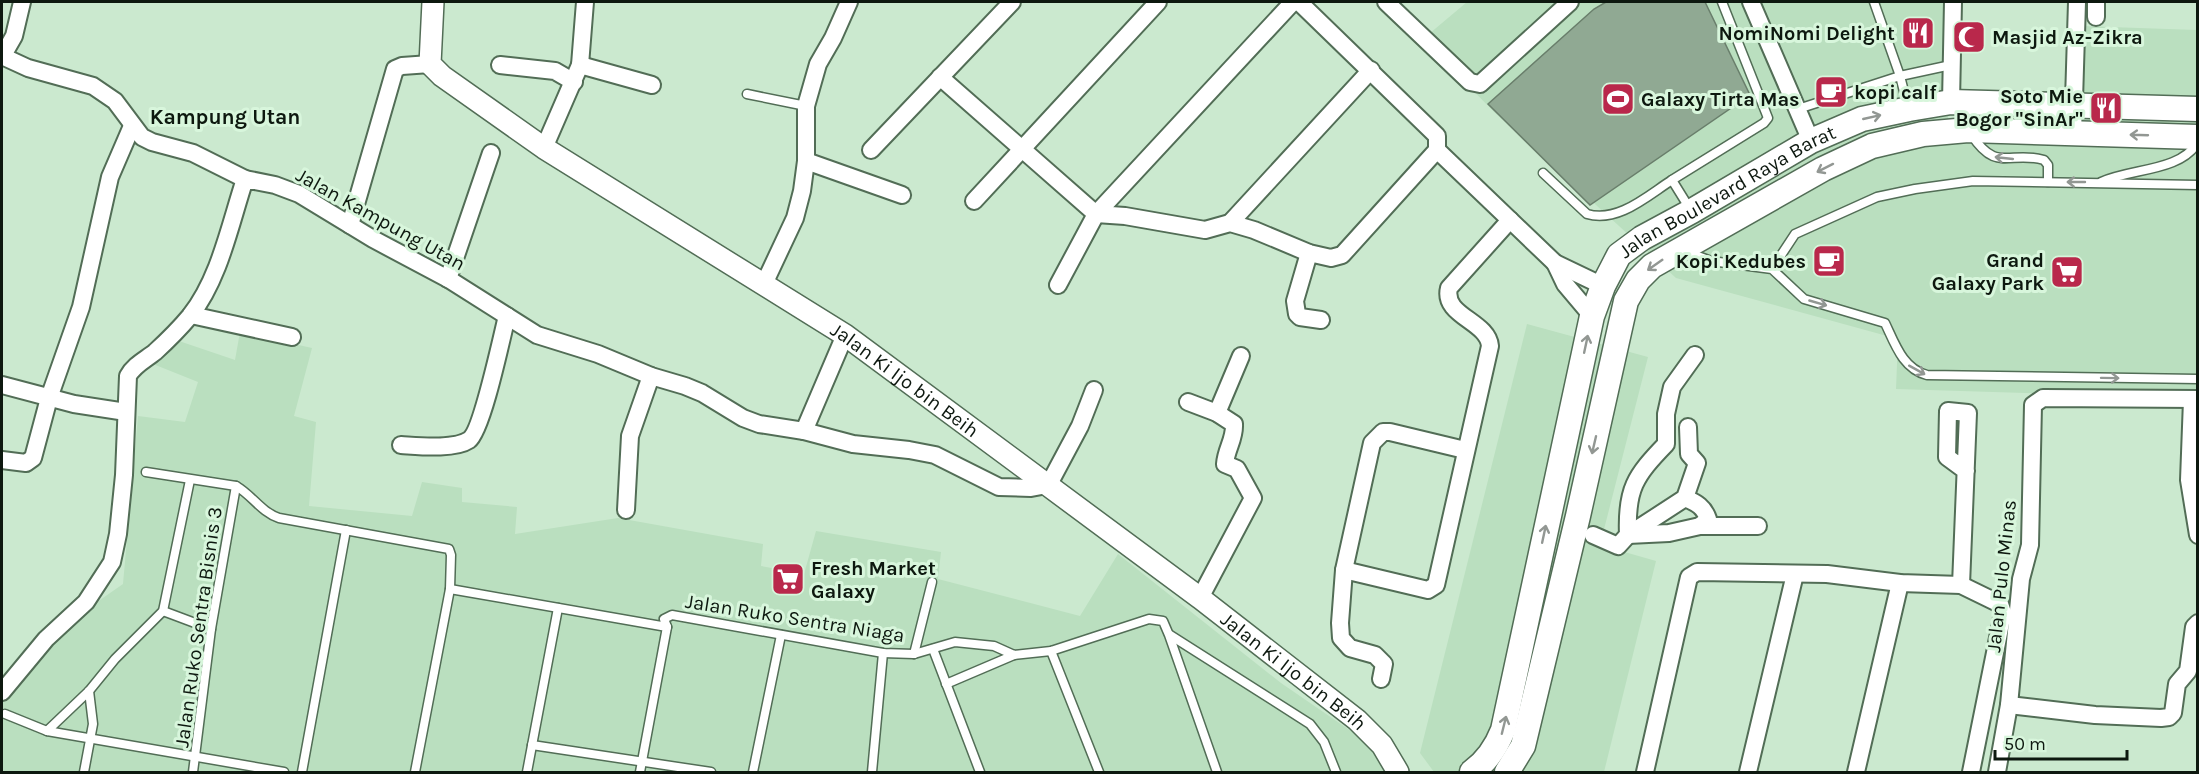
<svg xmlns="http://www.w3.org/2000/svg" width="2199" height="774" font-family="Karla,sans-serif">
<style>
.built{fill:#badfbf}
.water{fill:#90a993;stroke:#697e6b;stroke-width:1.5}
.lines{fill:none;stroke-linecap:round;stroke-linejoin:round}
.service-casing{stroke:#526d56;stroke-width:11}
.minor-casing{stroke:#526d56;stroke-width:20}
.tertiary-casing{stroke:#526d56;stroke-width:24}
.secondary-casing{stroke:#526d56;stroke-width:27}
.service{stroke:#fff;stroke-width:8}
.minor{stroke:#fff;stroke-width:16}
.tertiary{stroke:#fff;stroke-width:21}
.secondary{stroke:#fff;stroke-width:24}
.oneway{stroke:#929793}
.labels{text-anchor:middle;stroke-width:6;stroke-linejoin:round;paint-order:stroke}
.poi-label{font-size:20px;font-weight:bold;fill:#0d180f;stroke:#d8f6dc;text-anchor:end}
.street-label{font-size:20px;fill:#0d180f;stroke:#d8f6dc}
.neighbourhood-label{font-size:21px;font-weight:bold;fill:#0d180f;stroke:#d8f6dc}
</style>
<rect width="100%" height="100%" fill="#cbe9cf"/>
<g class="built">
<path d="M1467,2H1952L1948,121L2073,122L2081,26L2197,30V398L1896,389L1898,339L1676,278L1494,112L1423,39Z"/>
<path d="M1527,324L1648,357L1600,545L1656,561L1604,772H1434L1420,753Z"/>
<path d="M240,332L312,348L294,416L316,422L309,506L412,516L422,482L462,488V502L517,507L515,534L618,518L763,544L761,566L804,574L816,531L941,552L938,579L1080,616L1118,554L1281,683L1364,740L1388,772H2V700L87,609L123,584L138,416L185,422L198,382L153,364L179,341L235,360Z"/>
</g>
<path class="water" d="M1606,2H1705L1750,95L1590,205L1488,104L1594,9Z"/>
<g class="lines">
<g class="service-casing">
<g id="service">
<path d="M1874,2L1900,76L1908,107"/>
<path d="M747,94L806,106"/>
<path d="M1798,109L1900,76L1951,65"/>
<path d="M1971,134C1997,174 2009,150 2044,160L2048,165V182"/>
<path d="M1543,173L1587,214C1618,223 1647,196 1672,180"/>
<path d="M2101,182C2131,168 2180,172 2198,142"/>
<path d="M1690,209L1672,180L1764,123L1768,118L1722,2"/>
<path d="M1687,252L1711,261L1772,269L1804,299L1885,323C1895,344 1903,369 1927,375L2198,379"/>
<path d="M1772,269L1795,234L1877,197L1915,189L1973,181L2198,185"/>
<path d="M146,472L236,486C252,495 261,512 279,518L449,549L451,555L450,589L415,772"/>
<path d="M190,480L163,611L115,659L89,691L47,731L284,772"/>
<path d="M450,589L667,627L664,619L672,615L883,653L914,654L955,642L994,646L1014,655L1051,651L1149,619L1163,621L1169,635L1217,772"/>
<path d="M163,611L211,629"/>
<path d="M1170,635L1310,724L1324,742L1336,772"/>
<path d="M933,649L980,772"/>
<path d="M1051,651L1099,772"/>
<path d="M914,654L932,582"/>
<path d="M946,684L1014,655"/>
<path d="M5,714L47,731"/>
<path d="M532,745L711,772"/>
<path d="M84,772L93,724L89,691"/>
<path d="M193,772L211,629L236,486"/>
<path d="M302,772L346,530"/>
<path d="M527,772L558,608"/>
<path d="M640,772L667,627"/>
<path d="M753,772L781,635"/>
<path d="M872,772L883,653"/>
</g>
</g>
<g class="minor-casing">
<g id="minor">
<path d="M1299,2L1437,136V150L1555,263L1603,286"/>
<path d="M1386,2L1470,82L1480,84L1570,2"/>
<path d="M1751,2L1811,141"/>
<path d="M2096,17V2"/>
<path d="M2,56L28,68L93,86L115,101L142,137L152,142L193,153L245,179"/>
<path d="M2,57L14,36L22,2"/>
<path d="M500,65L555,71L574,82"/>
<path d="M580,65L585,2"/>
<path d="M940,77L1096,214L1125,216L1205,230L1230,223L1254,230L1309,253L1331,258L1342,255L1437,150"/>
<path d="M1951,102L1953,2"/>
<path d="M2073,133L2077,2"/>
<path d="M544,148L580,65L652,85"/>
<path d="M871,150L1012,2"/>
<path d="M806,161L902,195"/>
<path d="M974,201L1158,2"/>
<path d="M1230,223L1371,70"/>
<path d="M350,225L395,69L402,66L430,64"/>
<path d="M1309,253L1295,301L1297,314L1300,317L1321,320"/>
<path d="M1555,263L1565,284L1592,316"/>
<path d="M448,279L491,153"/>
<path d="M764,284L795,218L802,191L806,161V106L818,64L833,38L849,2"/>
<path d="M1058,285L1096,214L1293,2"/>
<path d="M191,315L292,337"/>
<path d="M1695,355L1672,387L1666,414V444C1635,476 1626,489 1628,535L1669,533L1700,526H1758"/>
<path d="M2,385L74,404L126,412"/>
<path d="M2192,400L2189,480L2198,535"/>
<path d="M1188,402L1217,413L1234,424C1235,439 1226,449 1225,464L1237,469L1253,498L1200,598"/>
<path d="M1217,413L1241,356"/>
<path d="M804,431L845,335"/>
<path d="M401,445C418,446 454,450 469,440C482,431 502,336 507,316"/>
<path d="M2,460L26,463L33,458L49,398L81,307L110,177L132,126"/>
<path d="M1048,486L1080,426L1094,390"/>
<path d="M1685,498C1697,503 1704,507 1708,519L1700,526"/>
<path d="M626,510L630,436L651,376"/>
<path d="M1593,535L1618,546L1628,535L1685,498L1697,463L1689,454L1688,427"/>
<path d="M1344,570L1428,590L1436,585L1490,346C1488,321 1442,316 1449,288L1510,220"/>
<path d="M1961,585L1968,413L1948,411L1947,457L1966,471"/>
<path d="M1381,679L1384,664L1375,655L1350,648L1341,638L1340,623L1344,570L1372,443L1383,432H1390L1465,450"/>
<path d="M2,692L46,639L86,602L112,562L118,534L124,475L128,376C134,365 145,360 155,352C167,341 180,328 190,316C220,278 230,224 245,179L275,185L299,194L373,239L450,280L537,335L598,354L651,376L685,386L702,393L743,418L759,424L804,431L853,444L909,450L935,455L999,487L1031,488L1047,485"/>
<path d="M2009,705L2095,715L2161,718L2169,717L2173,713L2177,684L2188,671L2194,627L2198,623"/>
<path d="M1645,772L1689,577L1697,572L1827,574L1900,583L1961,585L2000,604L2003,613L1971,772"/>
<path d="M1748,772L1795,574"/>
<path d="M1856,772L1900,583"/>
<path d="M1997,772L2009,705L2021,579L2030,545L2033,405L2043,398L2198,399"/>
</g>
</g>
<g class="tertiary-casing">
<g id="tertiary">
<path id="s1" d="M433,2L430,64L442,76L544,148L845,335L1200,598L1357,720L1382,745L1398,772"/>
</g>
</g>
<g class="secondary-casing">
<g id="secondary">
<path id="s2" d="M1472,772C1487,761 1496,748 1503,730L1592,316L1603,286L1619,255L1642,238L1692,211L1811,141L1862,119L1909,109L1951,102L2198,109"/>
<path d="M1507,772L1523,746L1578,516L1626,301L1638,280L1652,266L1823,169L1872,146L1923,134L1968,130L2198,137"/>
</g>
</g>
<use href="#service" class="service"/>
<use href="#minor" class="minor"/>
<use href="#tertiary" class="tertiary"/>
<use href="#secondary" class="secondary"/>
</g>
<defs><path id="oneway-shaft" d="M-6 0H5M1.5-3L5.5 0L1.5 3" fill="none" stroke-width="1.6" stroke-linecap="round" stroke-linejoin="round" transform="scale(1.5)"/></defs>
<g class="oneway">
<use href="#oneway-shaft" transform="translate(1872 117) rotate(-13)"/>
<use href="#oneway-shaft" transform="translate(2139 135) rotate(-178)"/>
<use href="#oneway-shaft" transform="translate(2004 158) rotate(-174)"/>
<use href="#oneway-shaft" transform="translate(1825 168) rotate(153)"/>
<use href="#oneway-shaft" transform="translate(2076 182) rotate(-180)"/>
<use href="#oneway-shaft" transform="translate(1655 265) rotate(145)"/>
<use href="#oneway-shaft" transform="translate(1818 303) rotate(16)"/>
<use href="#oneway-shaft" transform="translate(1586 344) rotate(-78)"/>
<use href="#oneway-shaft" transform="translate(1917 370) rotate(29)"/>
<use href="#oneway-shaft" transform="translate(2110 378) rotate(1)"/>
<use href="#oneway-shaft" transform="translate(1594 445) rotate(103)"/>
<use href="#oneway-shaft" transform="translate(1544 534) rotate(-78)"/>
<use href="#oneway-shaft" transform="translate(1504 725) rotate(-76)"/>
</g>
<defs>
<g id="restaurant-square" transform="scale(1.725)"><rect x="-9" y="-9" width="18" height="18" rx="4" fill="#b9284b" stroke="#d8f6dc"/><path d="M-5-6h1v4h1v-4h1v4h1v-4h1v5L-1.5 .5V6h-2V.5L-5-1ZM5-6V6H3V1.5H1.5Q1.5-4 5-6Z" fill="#fff"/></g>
<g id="mosque-square" transform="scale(1.725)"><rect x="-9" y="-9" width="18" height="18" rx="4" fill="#b9284b" stroke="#d8f6dc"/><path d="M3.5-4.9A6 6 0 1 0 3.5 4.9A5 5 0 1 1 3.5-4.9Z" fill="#fff"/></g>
<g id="cafe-square" transform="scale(1.725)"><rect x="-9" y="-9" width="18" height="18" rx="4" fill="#b9284b" stroke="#d8f6dc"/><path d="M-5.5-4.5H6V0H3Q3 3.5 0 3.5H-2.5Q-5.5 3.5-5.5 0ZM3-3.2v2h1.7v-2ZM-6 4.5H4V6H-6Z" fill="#fff"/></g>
<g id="stadium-square" transform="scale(1.725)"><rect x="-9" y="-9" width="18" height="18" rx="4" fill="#b9284b" stroke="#d8f6dc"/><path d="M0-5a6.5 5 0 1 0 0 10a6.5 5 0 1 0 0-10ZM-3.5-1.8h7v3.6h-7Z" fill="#fff"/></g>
<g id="supermarket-square" transform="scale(1.725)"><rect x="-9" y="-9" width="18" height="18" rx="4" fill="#b9284b" stroke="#d8f6dc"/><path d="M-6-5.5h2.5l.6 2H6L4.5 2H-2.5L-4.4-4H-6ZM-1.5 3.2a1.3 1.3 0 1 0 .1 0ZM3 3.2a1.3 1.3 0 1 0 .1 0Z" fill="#fff"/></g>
</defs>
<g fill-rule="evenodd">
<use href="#restaurant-square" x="1918" y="33"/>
<use href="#mosque-square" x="1969" y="37"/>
<use href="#cafe-square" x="1831" y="92"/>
<use href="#stadium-square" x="1618" y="99"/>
<use href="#restaurant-square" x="2106" y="108"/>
<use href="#cafe-square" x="1829" y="261"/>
<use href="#supermarket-square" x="2067" y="272"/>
<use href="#supermarket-square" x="788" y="579"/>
</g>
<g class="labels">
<g class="poi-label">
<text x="1895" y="40">NomiNomi Delight</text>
<text x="1992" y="44" text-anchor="start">Masjid Az-Zikra</text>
<text x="1854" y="99" text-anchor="start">kopi calf</text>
<text x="2083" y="103">Soto Mie<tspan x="2083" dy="23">Bogor "SinAr"</tspan></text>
<text x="1641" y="106" text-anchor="start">Galaxy Tirta Mas</text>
<text x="2044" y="267">Grand<tspan x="2044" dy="23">Galaxy Park</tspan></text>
<text x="1806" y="268">Kopi Kedubes</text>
<text x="811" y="575" text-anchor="start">Fresh Market<tspan x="811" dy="23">Galaxy</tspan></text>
</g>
<g class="street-label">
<text dy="7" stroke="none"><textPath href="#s2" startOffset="669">Jalan Boulevard Raya Barat</textPath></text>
<text transform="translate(381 219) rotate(29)" y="7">Jalan Kampung Utan</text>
<text dy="7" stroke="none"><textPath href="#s1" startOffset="633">Jalan Ki Ijo bin Beih</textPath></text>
<text transform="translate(2001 576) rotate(-84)" y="7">Jalan Pulo Minas</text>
<text transform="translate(795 618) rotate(9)" y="7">Jalan Ruko Sentra Niaga</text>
<text transform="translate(198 627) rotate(-82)" y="7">Jalan Ruko Sentra Bisnis 3</text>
<text dy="7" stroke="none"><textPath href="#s1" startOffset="1119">Jalan Ki Ijo bin Beih</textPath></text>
</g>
<g class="neighbourhood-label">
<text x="225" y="124">Kampung Utan</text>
</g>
</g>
<rect width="2199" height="774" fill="none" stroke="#0d180f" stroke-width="6"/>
<path d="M1995 750v9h132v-9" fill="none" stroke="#0d180f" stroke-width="3"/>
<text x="2004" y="750" font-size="18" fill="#0d180f" stroke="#d8f6dc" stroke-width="4.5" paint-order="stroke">50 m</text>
</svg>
